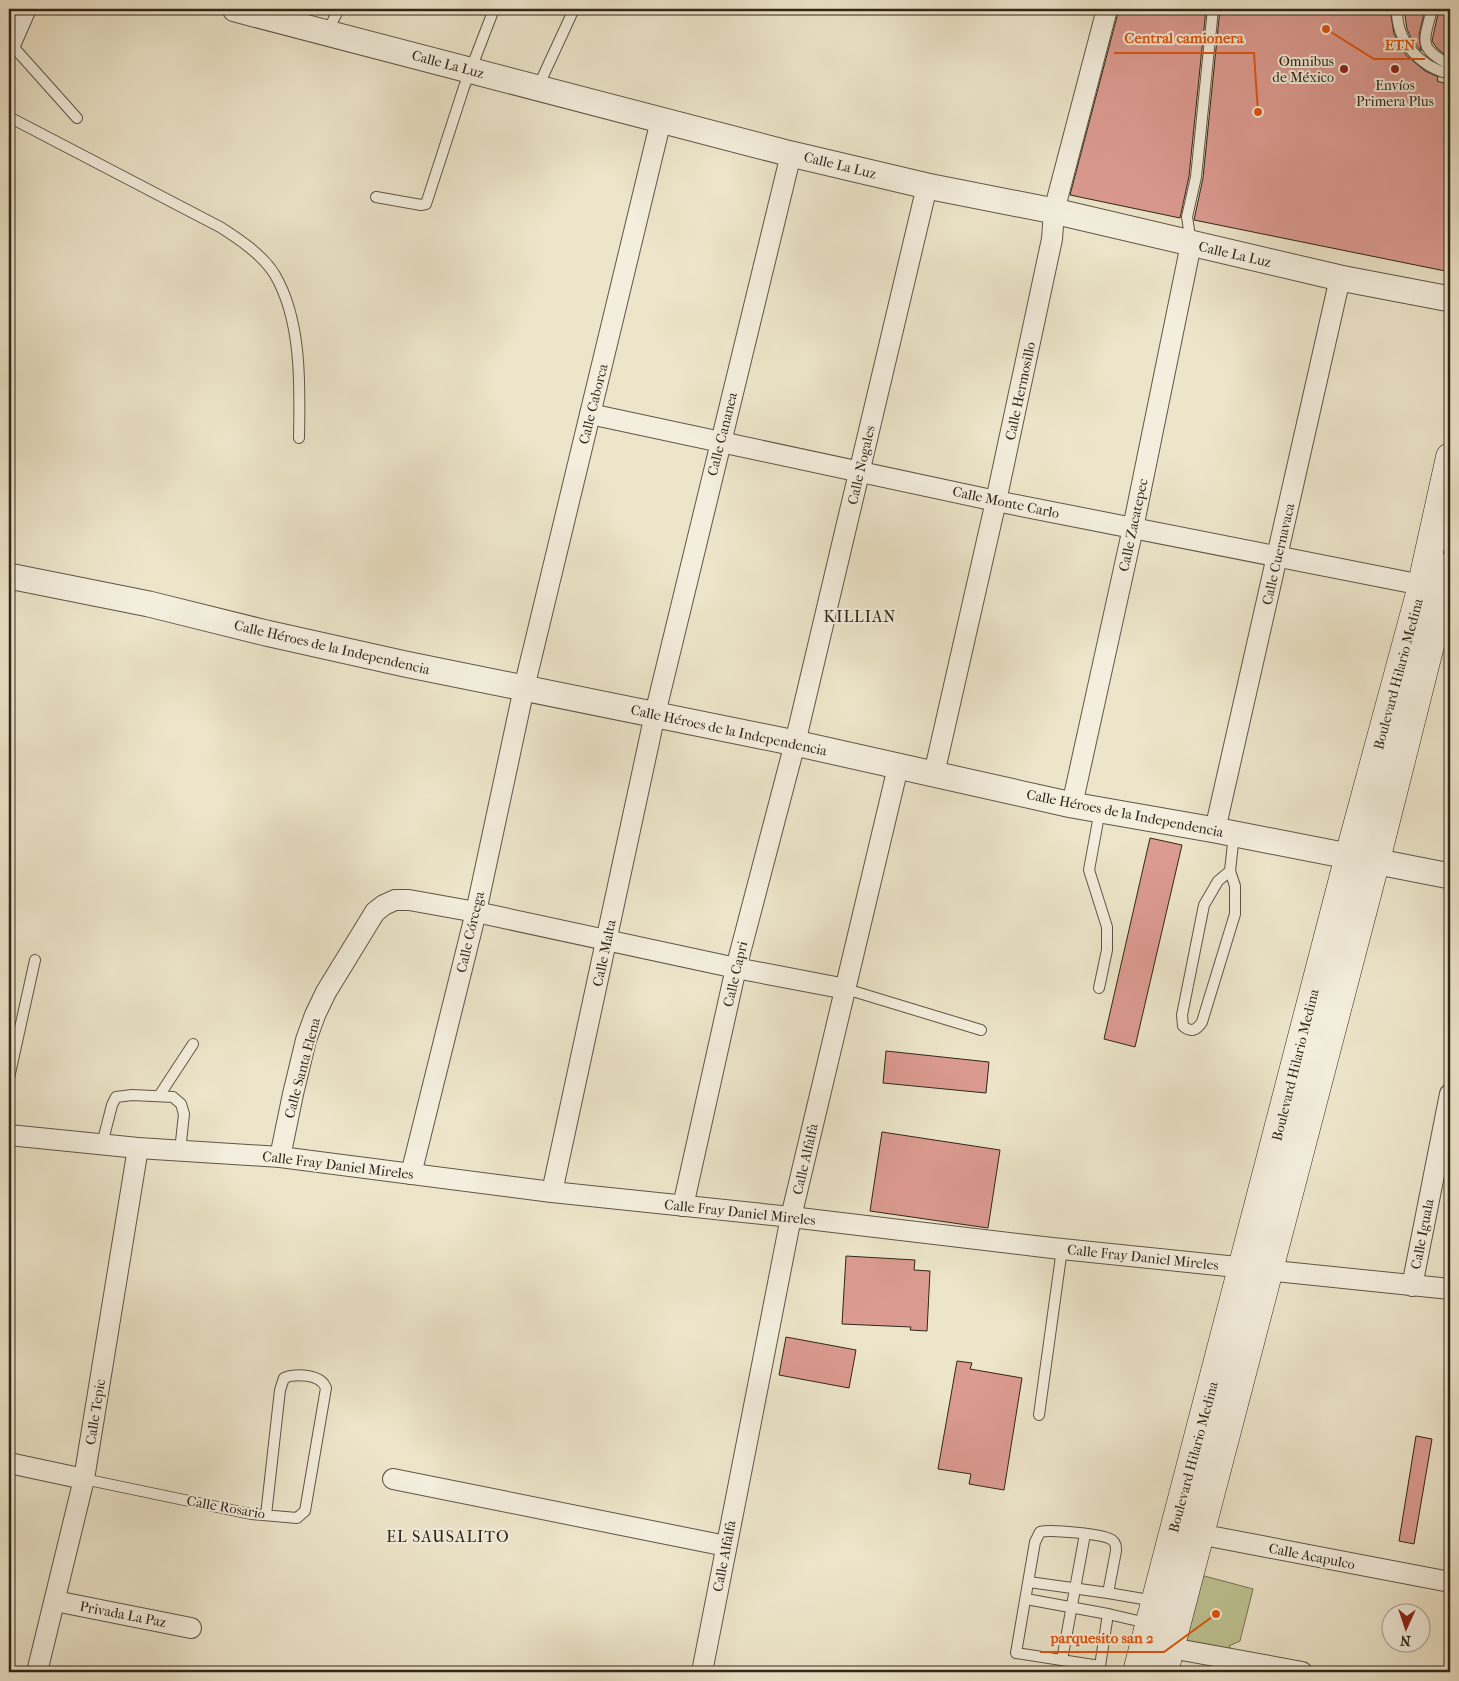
<svg xmlns="http://www.w3.org/2000/svg" width="1459" height="1681" font-family="'IM FELL French Canon',serif">
<style>
.green{fill:#bec393;stroke:#777456}
.building{fill:#dc9b91;stroke:#30261a}
.lines{fill:none;stroke-linecap:round;stroke-linejoin:round}
.service-casing{stroke:#5f5646;stroke-width:12}
.minor-casing{stroke:#5f5646;stroke-width:22}
.tertiary-casing{stroke:#5f5646;stroke-width:27}
.secondary-casing{stroke:#30261a;stroke-width:29}
.service{stroke:#f3eedd;stroke-width:10}
.minor{stroke:#f3eedd;stroke-width:20}
.tertiary{stroke:#f3eedd;stroke-width:25}
.secondary{stroke:#f3eedd;stroke-width:28}
.poi-dot{fill:#8f2418;stroke:#f3eedd;stroke-width:2}
.labels{text-anchor:middle;stroke-width:4;stroke-linejoin:round;paint-order:stroke}
.poi-label{font-size:14px;fill:#30261a;stroke:#f3eedd;text-anchor:end}
.street-label{font-size:14px;fill:#30261a;stroke:#f3eedd}
.quarter-label{font-size:16px;letter-spacing:1px;fill:#30261a;stroke:#f3eedd}
.leader{fill:none;stroke:#df560d;stroke-width:2}
.callout-dot{fill:#df560d;stroke:#f3eedd;stroke-width:2}
.callout-label{font-size:15px;text-anchor:middle;font-weight:bold;fill:#df560d;stroke:#f3eedd;stroke-width:4;stroke-linejoin:round;paint-order:stroke}
</style>
<rect width="100%" height="100%" fill="#ede5ca"/>
<filter id="stains"><feTurbulence type="fractalNoise" baseFrequency=".004" numOctaves="4"/><feColorMatrix values="0 0 0 0 .2 0 0 0 0 .09 0 0 0 0 .02 0 0 0 .5 -.17"/></filter>
<radialGradient id="worn" r=".72"><stop offset=".6" stop-color="#630" stop-opacity="0"/><stop offset="1" stop-color="#630" stop-opacity=".3"/></radialGradient>
<path class="green" d="M1197,1574L1253,1589L1240,1641L1229,1646L1234,1651L1179,1639Z"/>
<g class="building">
<path d="M1119,9H1206L1189,176L1180,218L1070,195Z"/>
<path d="M1220,9H1390L1394,34L1406,55L1425,71L1438,77L1437,81L1450,85V272L1194,220L1203,178Z"/>
<path d="M1404,9H1425L1419,35L1421,51L1411,38L1407,29Z"/>
<path d="M1439,9H1450V30L1444,54L1437,48L1432,41Z"/>
<path d="M1150,838L1182,845L1135,1047L1104,1039Z"/>
<path d="M886,1051L989,1062L986,1093L883,1083Z"/>
<path d="M882,1132L1000,1150L988,1228L870,1211Z"/>
<path d="M846,1256L915,1260L914,1270L930,1271L927,1331L910,1330L911,1327L842,1324Z"/>
<path d="M786,1337L856,1350L849,1388L779,1375Z"/>
<path d="M957,1361L972,1363L970,1369L1022,1378L1004,1490L969,1484L971,1474L938,1469Z"/>
<path d="M1416,1436L1432,1439L1414,1544L1399,1541Z"/>
</g>
<g class="lines">
<g class="service-casing">
<g id="service">
<path d="M1397,9C1396,41 1420,67 1450,74"/>
<path d="M1432,9C1424,42 1417,47 1450,65"/>
<path d="M327,32L339,9"/>
<path d="M9,42L77,118"/>
<path d="M538,87L574,9"/>
<path d="M9,117L220,227C239,239 263,255 275,275C302,321 300,387 299,438"/>
<path d="M376,197L421,205L426,204L464,87L494,9"/>
<path d="M1191,243L1187,217L1196,177L1213,9"/>
<path d="M1230,871L1218,881L1204,905L1182,1015L1183,1026C1191,1033 1197,1030 1202,1022L1235,914V886L1230,871L1234,834"/>
<path d="M1099,988L1107,950V927L1089,870L1100,810"/>
<path d="M846,989L981,1030"/>
<path d="M9,1078L35,960"/>
<path d="M159,1096L193,1044"/>
<path d="M102,1144L112,1105L116,1097L132,1095L173,1097L181,1104L184,1114L180,1151"/>
<path d="M1039,1415L1062,1249"/>
<path d="M84,1479L251,1514L297,1518L305,1511L326,1388C321,1374 296,1373 284,1378L280,1390L266,1515"/>
<path d="M1029,1582L1108,1593L1155,1601"/>
<path d="M1108,1593L1116,1551C1116,1546 1116,1543 1112,1540C1105,1534 1049,1529 1040,1532L1035,1542L1016,1653L1100,1666L1108,1614"/>
<path d="M1026,1599L1108,1614L1147,1623"/>
<path d="M1062,1660L1085,1534"/>
</g>
</g>
<g class="minor-casing">
<g id="minor">
<path d="M590,414L996,501L1422,585"/>
<path d="M934,774L996,501L1052,239L1054,211L1107,9"/>
<path d="M1072,805L1133,528L1191,244"/>
<path d="M1215,830L1340,278"/>
<path d="M9,1135L138,1148L280,1157L552,1192L791,1217L1052,1248L1450,1289"/>
<path d="M280,1157L293,1094L306,1040L315,1015L326,992L375,912L384,905L395,900H409L476,912L736,968L846,989"/>
<path d="M411,1174L476,912L524,688L661,120"/>
<path d="M552,1192L655,714L791,154"/>
<path d="M683,1206L736,968L795,743L927,186"/>
<path d="M1412,1286L1450,1094"/>
<path d="M9,1463L84,1479"/>
<path d="M393,1479L726,1546"/>
<path d="M1188,1532L1450,1582"/>
<path d="M55,1601L191,1628"/>
<path d="M1171,1648L1302,1672"/>
<path d="M37,1672L84,1479L138,1148"/>
<path d="M702,1672L791,1217L898,767"/>
</g>
</g>
<g class="tertiary-casing">
<g id="tertiary">
<path d="M235,9L791,154L927,186L1054,211L1340,278L1450,299"/>
<path d="M9,41L23,9"/>
<path d="M9,576L149,604L266,633L405,664L795,743L1072,805L1215,830L1450,876"/>
</g>
</g>
<g class="secondary-casing">
<g id="secondary">
<path d="M1137,1672L1349,856L1419,597L1450,457"/>
<path d="M1164,1672L1376,860L1450,566"/>
</g>
</g>
<use href="#service" class="service"/>
<use href="#minor" class="minor"/>
<use href="#tertiary" class="tertiary"/>
<use href="#secondary" class="secondary"/>
</g>
<g class="poi-dot">
<circle cx="1344" cy="69" r="5"/>
<circle cx="1395" cy="69" r="5"/>
</g>
<g class="labels">
<g class="poi-label">
<text x="1334" y="66">Omnibus<tspan x="1334" dy="16">de México</tspan></text>
<text x="1395" y="90" text-anchor="middle">Envíos<tspan x="1395" dy="16">Primera Plus</tspan></text>
</g>
<g class="street-label">
<text transform="translate(448 64) rotate(15)" y="5">Calle La Luz</text>
<text transform="translate(840 165) rotate(14)" y="5">Calle La Luz</text>
<text transform="translate(1235 254) rotate(13)" y="5">Calle La Luz</text>
<text transform="translate(1020 391) rotate(-78)" y="5">Calle Hermosillo</text>
<text transform="translate(593 404) rotate(-76)" y="5">Calle Caborca</text>
<text transform="translate(722 434) rotate(-76)" y="5">Calle Cananea</text>
<text transform="translate(861 465) rotate(-77)" y="5">Calle Nogales</text>
<text transform="translate(1006 502) rotate(12)" y="5">Calle Monte Carlo</text>
<text transform="translate(1133 525) rotate(-78)" y="5">Calle Zacatepec</text>
<text transform="translate(1278 554) rotate(-77)" y="5">Calle Cuernavaca</text>
<text transform="translate(332 647) rotate(13)" y="5">Calle Héroes de la Independencia</text>
<text transform="translate(1398 674) rotate(-75)" y="5">Boulevard Hilario Medina</text>
<text transform="translate(729 730) rotate(12)" y="5">Calle Héroes de la Independencia</text>
<text transform="translate(1125 813) rotate(11)" y="5">Calle Héroes de la Independencia</text>
<text transform="translate(470 932) rotate(-77)" y="5">Calle Córcega</text>
<text transform="translate(604 953) rotate(-78)" y="5">Calle Malta</text>
<text transform="translate(735 974) rotate(-77)" y="5">Calle Capri</text>
<text transform="translate(1295 1065) rotate(-76)" y="5">Boulevard Hilario Medina</text>
<text transform="translate(302 1068) rotate(-75)" y="5">Calle Santa Elena</text>
<text transform="translate(805 1159) rotate(-77)" y="5">Calle Alfalfa</text>
<text transform="translate(338 1165) rotate(7)" y="5">Calle Fray Daniel Mireles</text>
<text transform="translate(740 1212) rotate(6)" y="5">Calle Fray Daniel Mireles</text>
<text transform="translate(1422 1234) rotate(-79)" y="5">Calle Iguala</text>
<text transform="translate(1143 1257) rotate(6)" y="5">Calle Fray Daniel Mireles</text>
<text transform="translate(95 1412) rotate(-81)" y="5">Calle Tepic</text>
<text transform="translate(1193 1457) rotate(-75)" y="5">Boulevard Hilario Medina</text>
<text transform="translate(226 1507) rotate(10)" y="5">Calle Rosario</text>
<text transform="translate(724 1556) rotate(-79)" y="5">Calle Alfalfa</text>
<text transform="translate(1312 1556) rotate(11)" y="5">Calle Acapulco</text>
<text transform="translate(123 1614) rotate(11)" y="5">Privada La Paz</text>
</g>
<g class="quarter-label">
<text x="860" y="622">KILLIAN</text>
<text x="448" y="1542">EL SAUSALITO</text>
</g>
</g>
<path class="leader" d="M1258 112L1254 53H1114M1326 29L1374 59H1425M1216 1614L1164 1652H1040"/>
<g class="callout-dot">
<circle cx="1258" cy="112" r="5"/>
<circle cx="1326" cy="29" r="5"/>
<circle cx="1216" cy="1614" r="5"/>
</g>
<g class="callout-label">
<text x="1184" y="43">Central camionera</text>
<text x="1400" y="50">ETN</text>
<text x="1102" y="1643">parquesito san 2</text>
</g>
<rect width="1459" height="1681" fill="none" stroke="#ede5ca" stroke-width="30"/>
<rect x="10" y="10" width="1439" height="1661" fill="none" stroke="#30261a" stroke-width="2.5"/>
<rect x="15" y="15" width="1429" height="1651" fill="none" stroke="#30261a"/>
<g transform="translate(1406 1628) rotate(183)"><circle r="24" fill="#f3eedd" stroke="#a59e8f"/>
<path d="M0-4L9 19L0 12L-9 19Z" fill="#8f2418"/>
<text y="-8" font-size="14" font-weight="bold" text-anchor="middle" fill="#30261a">N</text>
</g>
<rect width="100%" height="100%" filter="url(#stains)"/>
<rect width="100%" height="100%" fill="url(#worn)"/>
</svg>
